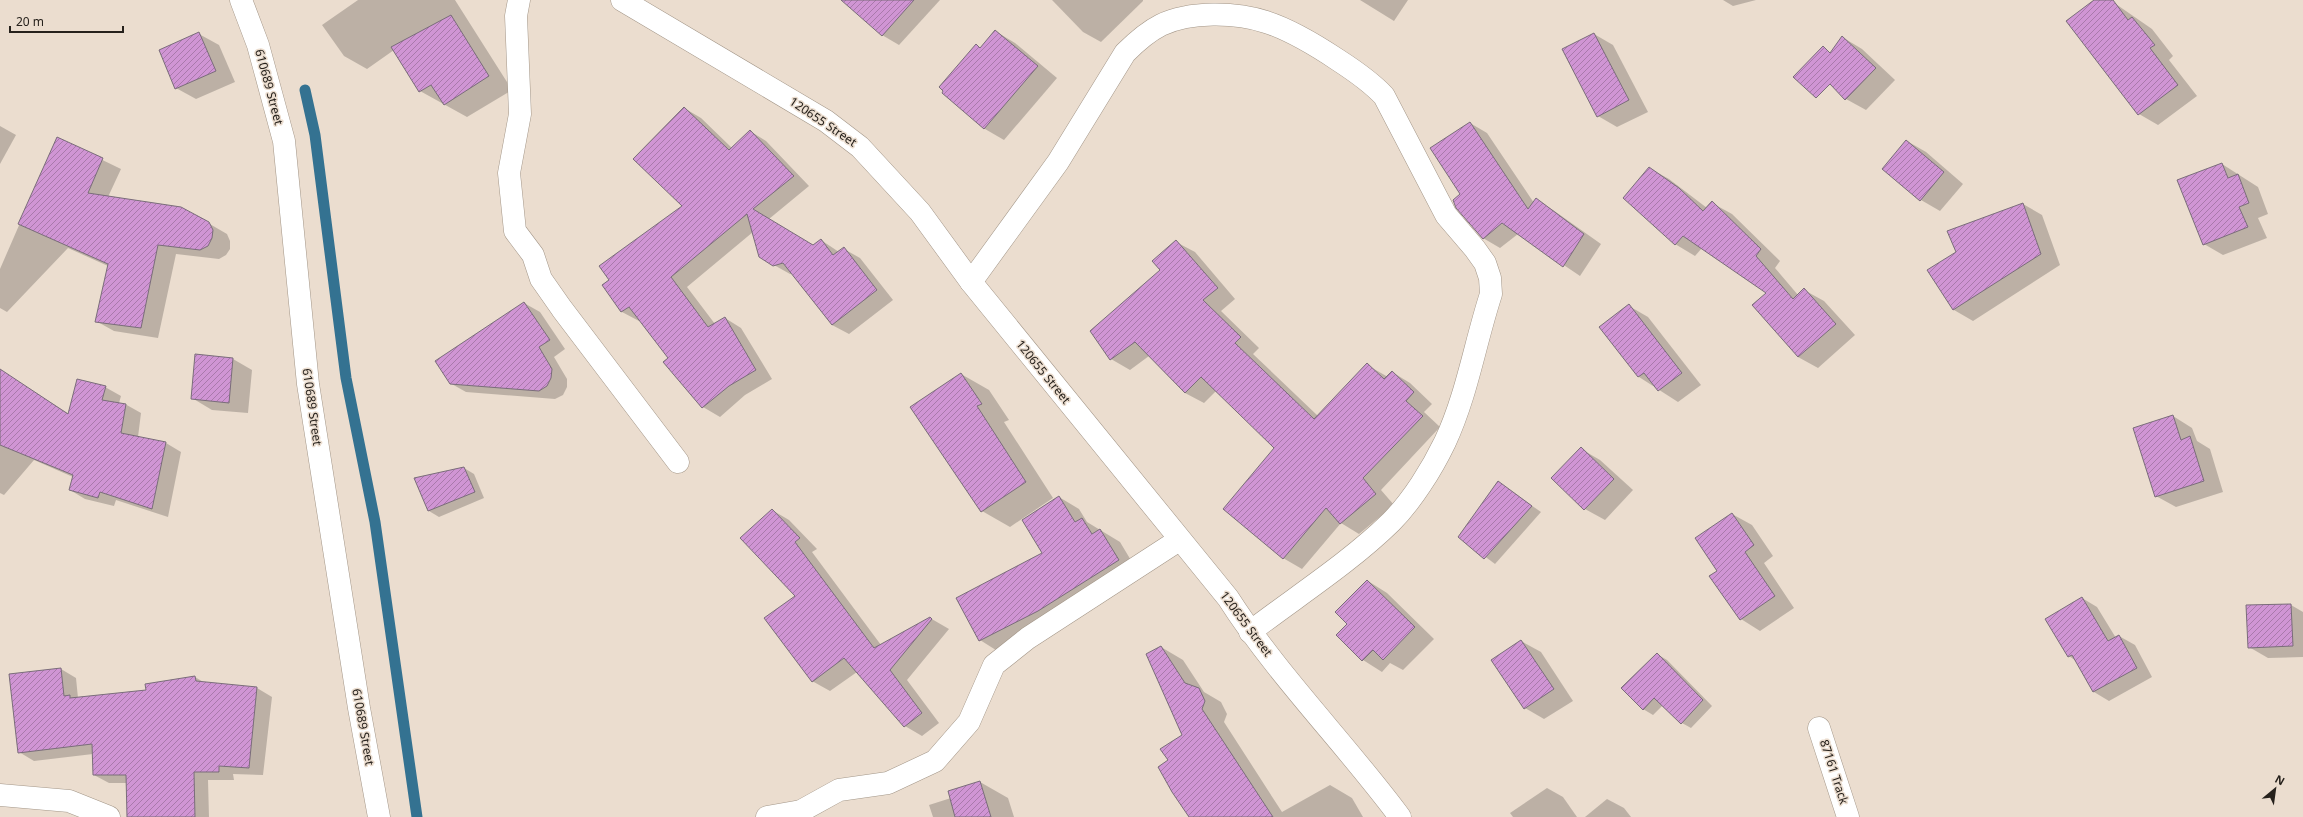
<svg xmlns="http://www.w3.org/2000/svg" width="2303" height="817" font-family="'Noto Sans',sans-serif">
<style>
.shadow{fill:#0003}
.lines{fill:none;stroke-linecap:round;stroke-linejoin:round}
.stream{stroke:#347291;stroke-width:11}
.building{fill:url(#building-hatch);stroke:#7a6d7a}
.street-casing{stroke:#a39688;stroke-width:23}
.street{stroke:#fff;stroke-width:22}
.labels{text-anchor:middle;stroke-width:3;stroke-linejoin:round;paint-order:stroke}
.street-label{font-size:12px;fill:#26211c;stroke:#ebddcf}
</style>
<defs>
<pattern id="building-hatch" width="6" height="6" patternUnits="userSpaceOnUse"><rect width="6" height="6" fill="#d095d4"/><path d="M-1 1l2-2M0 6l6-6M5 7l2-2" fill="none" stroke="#a979ab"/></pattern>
</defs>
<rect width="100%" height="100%" fill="#ebddcf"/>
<g class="shadow">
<path d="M358,0H455L512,90L467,117L420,91L394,50L367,69L344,56L322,25Z"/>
<path d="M842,0H940L899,45L882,35Z"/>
<path d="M1052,0H1143V1L1101,42L1083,32Z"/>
<path d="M1360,0H1408L1394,21Z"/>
<path d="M1723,0H1756L1733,6Z"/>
<path d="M2096,0H2110L2152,29L2173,56L2169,60L2197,96L2158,125L2139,114Z"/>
<path d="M995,31L1015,43L1057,78L1004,140L985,129L943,93Z"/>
<path d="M199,34L219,45L235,82L196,99L176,88Z"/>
<path d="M1594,34L1613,45L1648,112L1617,127L1598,116Z"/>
<path d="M1842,37L1862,49L1895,80L1866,110L1846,99Z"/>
<path d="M684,108L701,118L732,148L750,131L766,141L809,186L769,219L813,246L821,240L839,252L844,249L860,258L893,300L849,334L832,325L793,274H790L760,257L753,232L687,287L715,324L725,318L741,328L772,379L745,395L720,417L703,407L664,362L669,358L640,320L639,321L622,312L603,285L684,206Z"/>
<path d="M1470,123L1487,133L1534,203L1536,200L1553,210L1601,244L1580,276L1518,234L1500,248L1483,238L1462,194Z"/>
<path d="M0,126L16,135L0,164Z"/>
<path d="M57,138L121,169L108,197L208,223L227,234L230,241V249L226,255L219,259L176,254L158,338L114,331L96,321L108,266L68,248L7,312L0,308V269Z"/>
<path d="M1907,141L1926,152L1963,184L1940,211L1921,200Z"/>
<path d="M2222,164L2258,187L2268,214L2258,218L2267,238L2223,255L2204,244Z"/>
<path d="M1649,168L1669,179L1707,208L1712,203L1732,214L1780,261L1775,268L1798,295L1804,290L1824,301L1855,335L1818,368L1798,357L1768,293L1702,248L1695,256L1675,244Z"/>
<path d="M2023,204L2042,215L2060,265L1973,321L1954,310L1928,271L1958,252Z"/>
<path d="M1176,242L1195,252L1235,299L1221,311L1259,348L1253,354L1318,416L1367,365L1388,377L1392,372L1410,383L1432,404L1424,412L1440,427L1381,490L1394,505L1359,534L1341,523L1302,569L1283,558L1276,448L1217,390L1204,403L1185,393L1149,356L1130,370L1111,359L1091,331L1161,270Z"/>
<path d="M524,303L540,312L565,349L554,357L567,379V387L563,395L555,399L466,392L450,383Z"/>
<path d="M1629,306L1648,317L1701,385L1678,402L1639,377L1601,327Z"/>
<path d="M233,359L252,370L248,413L212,410L192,398Z"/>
<path d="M961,374L989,390L1009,420L1004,422L1053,498L1010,527L982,511Z"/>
<path d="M14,379L69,414L105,387L121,396L119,403L125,404L141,413L138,437L166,443L181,452L168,517L116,500L114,506L85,499L70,490L73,477L34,460L4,495L0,493V395Z"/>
<path d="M2173,416L2192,428L2197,441L2210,449L2223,492L2176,507L2156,496Z"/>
<path d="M1581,449L1600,460L1633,490L1605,520L1585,509Z"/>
<path d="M464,468L474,474L484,498L439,517L429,511L416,479Z"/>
<path d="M1498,482L1541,512L1495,564L1459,537Z"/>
<path d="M1059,497L1079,509L1087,522L1120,542L1138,572L999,652L980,640L1044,553L1022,519L1023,520Z"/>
<path d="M772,510L789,520L817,549L812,552L881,645L930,618L949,629L907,680L939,723L922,736L905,726L857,672L830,691L812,681L796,596Z"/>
<path d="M1732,514L1752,525L1773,556L1764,563L1794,608L1760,631L1741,619L1718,571Z"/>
<path d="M1368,581L1387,593L1434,639L1403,670L1390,663L1382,672L1363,660L1348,624Z"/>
<path d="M2082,598L2097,607L2116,638L2119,636L2135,645L2152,677L2109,701L2094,692L2076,661L2069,656Z"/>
<path d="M2291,605L2303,612V657L2268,658L2249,647L2247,606Z"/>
<path d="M1521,641L1541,652L1573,701L1544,719L1525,708Z"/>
<path d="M1161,647L1183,660L1204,692L1221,702L1227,714L1224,722L1282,812L1330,785L1352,798L1363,817H1190L1169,760L1183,735Z"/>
<path d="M1657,654L1667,660L1712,706L1691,728L1682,723L1663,705L1653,715L1643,709Z"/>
<path d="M61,669L76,678L78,698L147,691L195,677L205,683L257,688L272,697L263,775L233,774L234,780H208L209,817H128L127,783H109L94,775L93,754L34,761L19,752Z"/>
<path d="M980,782L1008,798L1014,817H933L929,805L951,798Z"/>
<path d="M1547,788L1563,797L1577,817H1513L1510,813Z"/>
<path d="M1607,799L1624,808L1631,817H1585Z"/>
</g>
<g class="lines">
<path class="stream" d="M305,90L315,135L346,378L375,522L417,817"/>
</g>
<g class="building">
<path d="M841,0H914L882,36Z"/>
<path d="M2094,0H2113L2128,20L2132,17L2155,45L2150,48L2178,85L2138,115L2066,21Z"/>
<path d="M451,15L489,76L444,105L431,85L419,92L391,47Z"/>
<path d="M995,30L1038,66L984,129L942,93L943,91L939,87L976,44L980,48Z"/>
<path d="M199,32L216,71L175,89L159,50Z"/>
<path d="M1594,33L1629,100L1597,117L1562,49Z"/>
<path d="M1842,36L1876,68L1845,100L1830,84L1816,98L1793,77L1823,46L1830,53Z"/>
<path d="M684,107L729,150L750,130L794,176L753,209L813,245L821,239L833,255L844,247L877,290L832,325L783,263L773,266L759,257L747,214L671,277L708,327L725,317L756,370L729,386L702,408L663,362L668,358L629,307L621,312L602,285L609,280L599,266L682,206L633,159Z"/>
<path d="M1470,122L1528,209L1536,198L1584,234L1563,267L1502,223L1483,239L1456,208L1453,200L1460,194L1430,148Z"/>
<path d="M57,137L103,158L88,193L181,207L209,222L213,230L212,238L208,246L200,250L158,245L141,328L95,322L108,264L18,224Z"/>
<path d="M1906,140L1944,172L1920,201L1882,169Z"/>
<path d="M2222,163L2228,178L2238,174L2249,203L2239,207L2248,227L2203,245L2177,180Z"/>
<path d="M1649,167L1679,188L1703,211L1712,201L1761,249L1756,256L1793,299L1804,288L1836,324L1798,357L1752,305L1766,293L1683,236L1675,245L1623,198Z"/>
<path d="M2023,203L2041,254L1953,310L1927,270L1956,252L1947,231Z"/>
<path d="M1176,240L1218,288L1203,300L1241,337L1235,343L1314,419L1367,363L1384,379L1392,371L1414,392L1406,401L1423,416L1363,478L1376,494L1340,524L1326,508L1283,559L1223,509L1274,448L1201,377L1185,393L1135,342L1110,360L1090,331L1160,270L1152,261Z"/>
<path d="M524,302L550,340L539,347L552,369L551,378L547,386L539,391L450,384L435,361Z"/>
<path d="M1629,304L1682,373L1658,391L1644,373L1638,377L1599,327Z"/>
<path d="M195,354L233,358L229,403L191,399Z"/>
<path d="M0,369L68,414L77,379L106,386L102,400L126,404L121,433L166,442L152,509L100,492L98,498L69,490L73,475L0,445Z"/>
<path d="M961,373L982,404L977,406L1026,482L981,512L910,407Z"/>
<path d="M2173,415L2181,440L2190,436L2204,481L2155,497L2133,428Z"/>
<path d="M1581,447L1614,479L1584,510L1551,478Z"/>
<path d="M464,467L475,492L428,511L414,478Z"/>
<path d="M1498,481L1532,506L1484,559L1458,537Z"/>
<path d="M1059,496L1075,522L1082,518L1092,534L1100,529L1119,560L1038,611L979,641L956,598L1042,553L1022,520Z"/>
<path d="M772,509L800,538L795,542L874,648L930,617L932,619L890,670L922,713L904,727L844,658L812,682L764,618L795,596L740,538Z"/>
<path d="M1732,513L1754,545L1745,552L1775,596L1740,620L1709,576L1717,571L1695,538Z"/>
<path d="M1367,580L1415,627L1383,660L1373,650L1362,661L1336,635L1347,624L1335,612Z"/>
<path d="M2082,597L2108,641L2119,635L2137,668L2093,692L2072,655L2068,657L2045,619Z"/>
<path d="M2291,604L2293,646L2248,648L2246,605Z"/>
<path d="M1521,640L1554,689L1524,709L1491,660Z"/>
<path d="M1161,646L1185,683L1199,688L1205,701L1202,709L1273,817H1189L1172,792L1158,767L1168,760L1160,749L1182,735L1146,654Z"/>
<path d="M1657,653L1703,700L1681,724L1654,698L1643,710L1621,688Z"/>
<path d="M61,668L64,696L70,695V698L146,690L145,684L195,676L196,681L257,687L249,768L219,766V772H194L195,817H127L126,775H93L92,744L18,753L9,674Z"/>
<path d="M980,781L991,817H955L948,791Z"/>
</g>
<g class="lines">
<g class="street-casing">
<g id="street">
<path d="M241,0L258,45L284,141L308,384L359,708L379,817"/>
<path d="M519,0L516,16L520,114L509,173L515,231L533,255L541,279L562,309L678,462"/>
<path d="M622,0L826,121L860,147L920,212L971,282L1228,598C1278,676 1345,743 1400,817"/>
<path d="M971,282L1058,162L1125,53C1135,43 1147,32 1161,25C1190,11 1236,12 1266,22C1291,30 1317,46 1338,60C1355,71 1371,82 1384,96L1446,215L1475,249L1485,263L1490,278L1491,294C1475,343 1467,395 1445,442C1432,469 1412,501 1391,522C1349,563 1297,596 1250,632"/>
<path d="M1819,728L1848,817"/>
<path d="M0,795L69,801L109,817"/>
<path d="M767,817L801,811L839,790L888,783L935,761L969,722L994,665L1028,638L1179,540"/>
</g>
</g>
<use href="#street" class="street"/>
</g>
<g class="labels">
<g class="street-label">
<text transform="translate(269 87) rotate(75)" y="4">610689 Street</text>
<text transform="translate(823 122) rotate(34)" y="4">120655 Street</text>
<text transform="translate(1043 372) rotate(51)" y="4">120655 Street</text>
<text transform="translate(312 407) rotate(82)" y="4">610689 Street</text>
<text transform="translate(1246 624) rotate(53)" y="4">120655 Street</text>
<text transform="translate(363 727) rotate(80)" y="4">610689 Street</text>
<text transform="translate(1834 772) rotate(72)" y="4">87161 Track</text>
</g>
</g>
<g transform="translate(2275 789) rotate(29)" stroke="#ebddcf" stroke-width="3" paint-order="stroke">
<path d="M0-3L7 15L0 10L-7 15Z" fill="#26211c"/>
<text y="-6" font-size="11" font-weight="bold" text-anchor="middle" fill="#26211c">N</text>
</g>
<path d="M10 26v6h113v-6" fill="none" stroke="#26211c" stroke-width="2"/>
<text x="16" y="26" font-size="12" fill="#26211c" stroke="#ebddcf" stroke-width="3" paint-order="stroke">20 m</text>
</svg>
